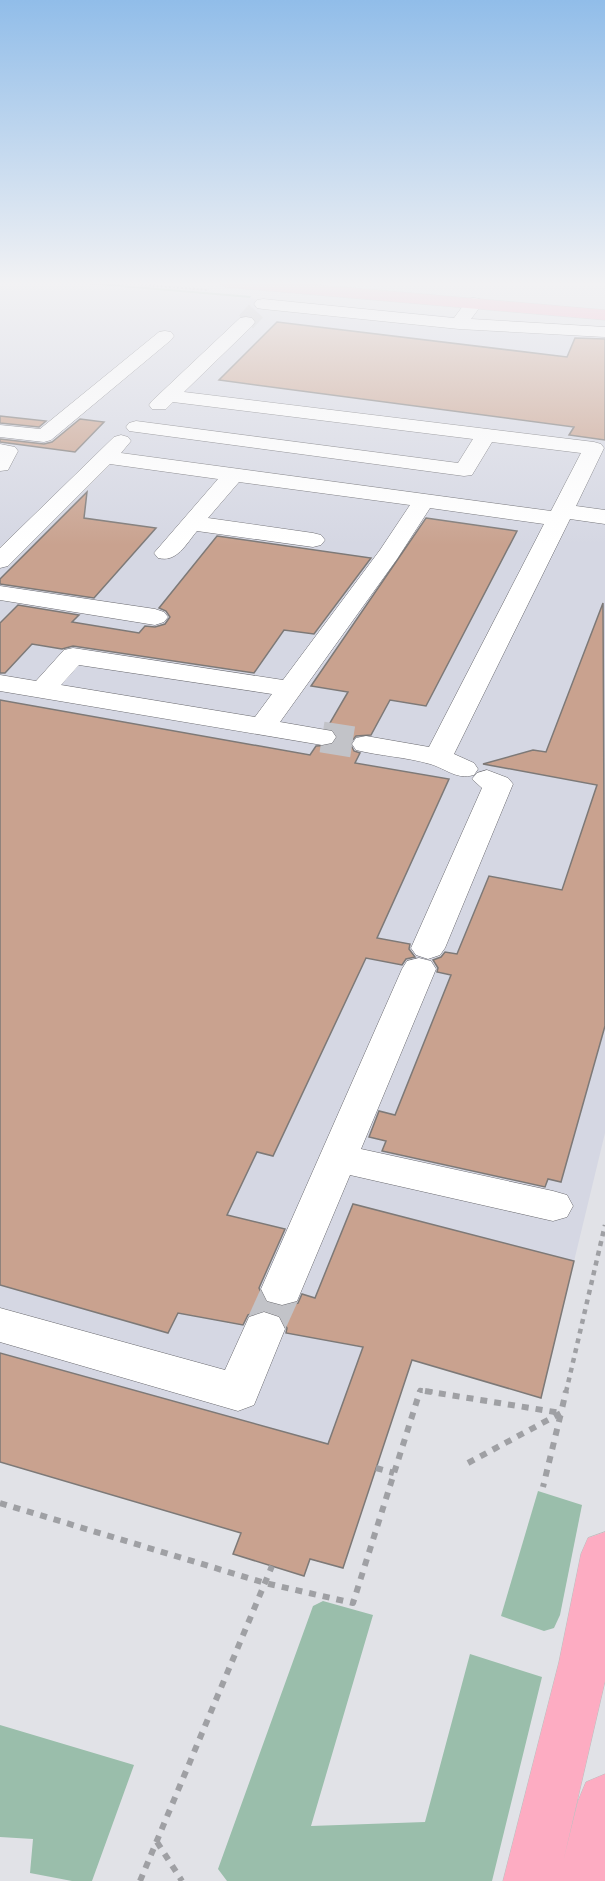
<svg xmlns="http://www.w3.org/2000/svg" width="605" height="1881" font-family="'DM Sans',sans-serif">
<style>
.built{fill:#d5d7e3}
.green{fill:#9abeab}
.building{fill:#c9a28f;stroke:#7d7977;stroke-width:1.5}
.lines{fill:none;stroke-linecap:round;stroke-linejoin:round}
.minor-tunnel-far2{stroke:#c2c3c8;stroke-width:19;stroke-dasharray:19 10;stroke-linecap:butt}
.minor-tunnel-far1{stroke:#c2c3c8;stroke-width:31;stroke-dasharray:31 15;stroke-linecap:butt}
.minor-tunnel{stroke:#c2c3c8;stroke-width:39;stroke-dasharray:39 20;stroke-linecap:butt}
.minor-casing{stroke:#6a6a6f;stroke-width:1}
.major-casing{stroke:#bdbdbe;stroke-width:1}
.path-far2{stroke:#9fa0a4;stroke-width:2;stroke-dasharray:2 2;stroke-linecap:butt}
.path-far1{stroke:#9fa0a4;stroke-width:4.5;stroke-dasharray:5 5;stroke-linecap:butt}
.path{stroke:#9fa0a4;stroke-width:6;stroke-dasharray:7 7;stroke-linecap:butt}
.minor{fill:#fff;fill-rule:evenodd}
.major{fill:#fdacc2;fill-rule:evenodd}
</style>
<rect width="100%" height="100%" fill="#e1e2e7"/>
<path class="built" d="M0,282H63L582,328L605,334V1133L541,1398L412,1360L343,1568L310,1559L304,1576L233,1554L241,1533L0,1462Z"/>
<g class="green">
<path d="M63,282H85L251,296L250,298Z"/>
<path d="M538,1491L582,1505L560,1615L554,1628L544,1631L501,1616Z"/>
<path d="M323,1601L373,1615L311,1826L425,1822L470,1654L542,1677L492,1881H227L218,1869L313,1606Z"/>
<path d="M0,1725L134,1765L92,1881H72L30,1873L33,1839L0,1837Z"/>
</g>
<g class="building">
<path d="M277,322L567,357L575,338L605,339V440L569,435L574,427L219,380Z"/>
<path d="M0,416L46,421L39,427L0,423Z"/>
<path d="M80,419L104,422L75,452L0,442V439L44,444L52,442Z"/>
<path d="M87,492L84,518L156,528L94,598L0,584V579Z"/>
<path d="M426,518L517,531L426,706L390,700L371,735L356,736L350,743L354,751L360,753L355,763L449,779L377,938L410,944L409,949L415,957L406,959L402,965L366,958L273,1156L257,1152L227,1215L285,1229L259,1288L265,1302L281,1307L298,1303L302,1294L315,1298L353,1204L574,1261L541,1398L412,1360L343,1568L310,1559L304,1576L233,1554L241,1533L0,1462V1353L328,1444L363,1347L286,1333L287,1328L281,1316L265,1310L248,1315L243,1325L178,1313L168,1333L0,1285V700L310,755L316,746L332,745L338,738L334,730L327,728L348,692L311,686Z"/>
<path d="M217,536L371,558L314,634L284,630L254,673L73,646L62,649L32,644L5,673H0V623L18,605L79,615L72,622L139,633L145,626L155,627L165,624L170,617L166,611L159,608Z"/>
<path d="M603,603L605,1026L561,1182L548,1179L545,1187L382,1151L386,1141L369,1137L379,1111L395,1115L451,975L437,972L438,968L433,960L441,957L445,952L457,954L489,876L562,890L597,785L483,764L533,750L546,752Z"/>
</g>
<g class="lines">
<path class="minor-tunnel-far2" d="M246,322L256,311"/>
<path class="minor-tunnel-far1" d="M322,737L366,744"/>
<path class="minor-tunnel" d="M264,1329L282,1289"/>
<g class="minor-casing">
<g id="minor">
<path d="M474,298L480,299L483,303L471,319L605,327V337L459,329L263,309L257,308L254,304L257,300L263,299L454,318L468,299Z"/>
<path d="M246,317L252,318L255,322L252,326L184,392L594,442L601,444L604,448L576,506L605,510V524L570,519L454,754L474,763L478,769L474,775C456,780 447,769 430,764C406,757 380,756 356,750L352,744L356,738L366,736L429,747L544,524L430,508L397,559L280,722L332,731L336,737L332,743L322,745L0,691V675L36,681L64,650L73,648L283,680L380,550L410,505L239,482L208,518L313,533L321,535L325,540L321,545L313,547L197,531C186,544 177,563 158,558L154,553L218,479L110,464L8,566L0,568V548L114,437L121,435L128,437L131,441L121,453L551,511L581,453L492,442L472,475L464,476L129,431L126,427L129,423L136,421L458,463L473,439L173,402L166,409H152L149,405L152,401L240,318ZM79,665L272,694L255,717L61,685Z"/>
<path d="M165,331L171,332L174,336L171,340L51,440L44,442L0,437V425L40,429L159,332Z"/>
<path d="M0,444L15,447L18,451L8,470L0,471Z"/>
<path d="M0,586L155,609L164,612L168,617L164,622L155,625L0,600Z"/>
<path d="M487,770L508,778L513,784L445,948L440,955L428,959L416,955L411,948L482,788L472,779L477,773Z"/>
<path d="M419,958L431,961L436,969L361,1149L553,1191L567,1195L573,1206L567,1217L553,1221L350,1175L297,1301L282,1305L267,1301L261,1289L402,969L407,961Z"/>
<path d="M0,1308L225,1370L249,1317L264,1312L279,1317L285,1329L254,1405L238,1411L0,1342Z"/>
</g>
</g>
<g class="major-casing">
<g id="major">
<path d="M217,282H285L605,310V320L225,287Z"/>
<path d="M605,1532V1681L564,1858L578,1801L586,1782L605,1774V1881H503L559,1662L581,1554L588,1538Z"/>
</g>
</g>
<path class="path-far2" d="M105,282L209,290"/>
<g class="path-far1">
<path d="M419,1392L420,1390L434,1392"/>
<path d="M566,1392L605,1225"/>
</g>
<g class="path">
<path d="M425,1391L561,1413L543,1487"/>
<path d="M468,1463L561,1413L566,1391"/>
<path d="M376,1468L394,1473"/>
<path d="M0,1503L265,1583L353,1603L420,1391"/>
<path d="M157,1842L182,1881"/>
<path d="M140,1881L272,1566"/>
</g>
<use href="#minor" class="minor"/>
<use href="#major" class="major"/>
</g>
<linearGradient id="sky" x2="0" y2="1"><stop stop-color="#91bde9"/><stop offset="0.52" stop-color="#f2f2f4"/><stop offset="1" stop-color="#f2f2f4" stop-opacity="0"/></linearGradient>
<rect width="605" height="545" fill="url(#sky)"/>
</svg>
